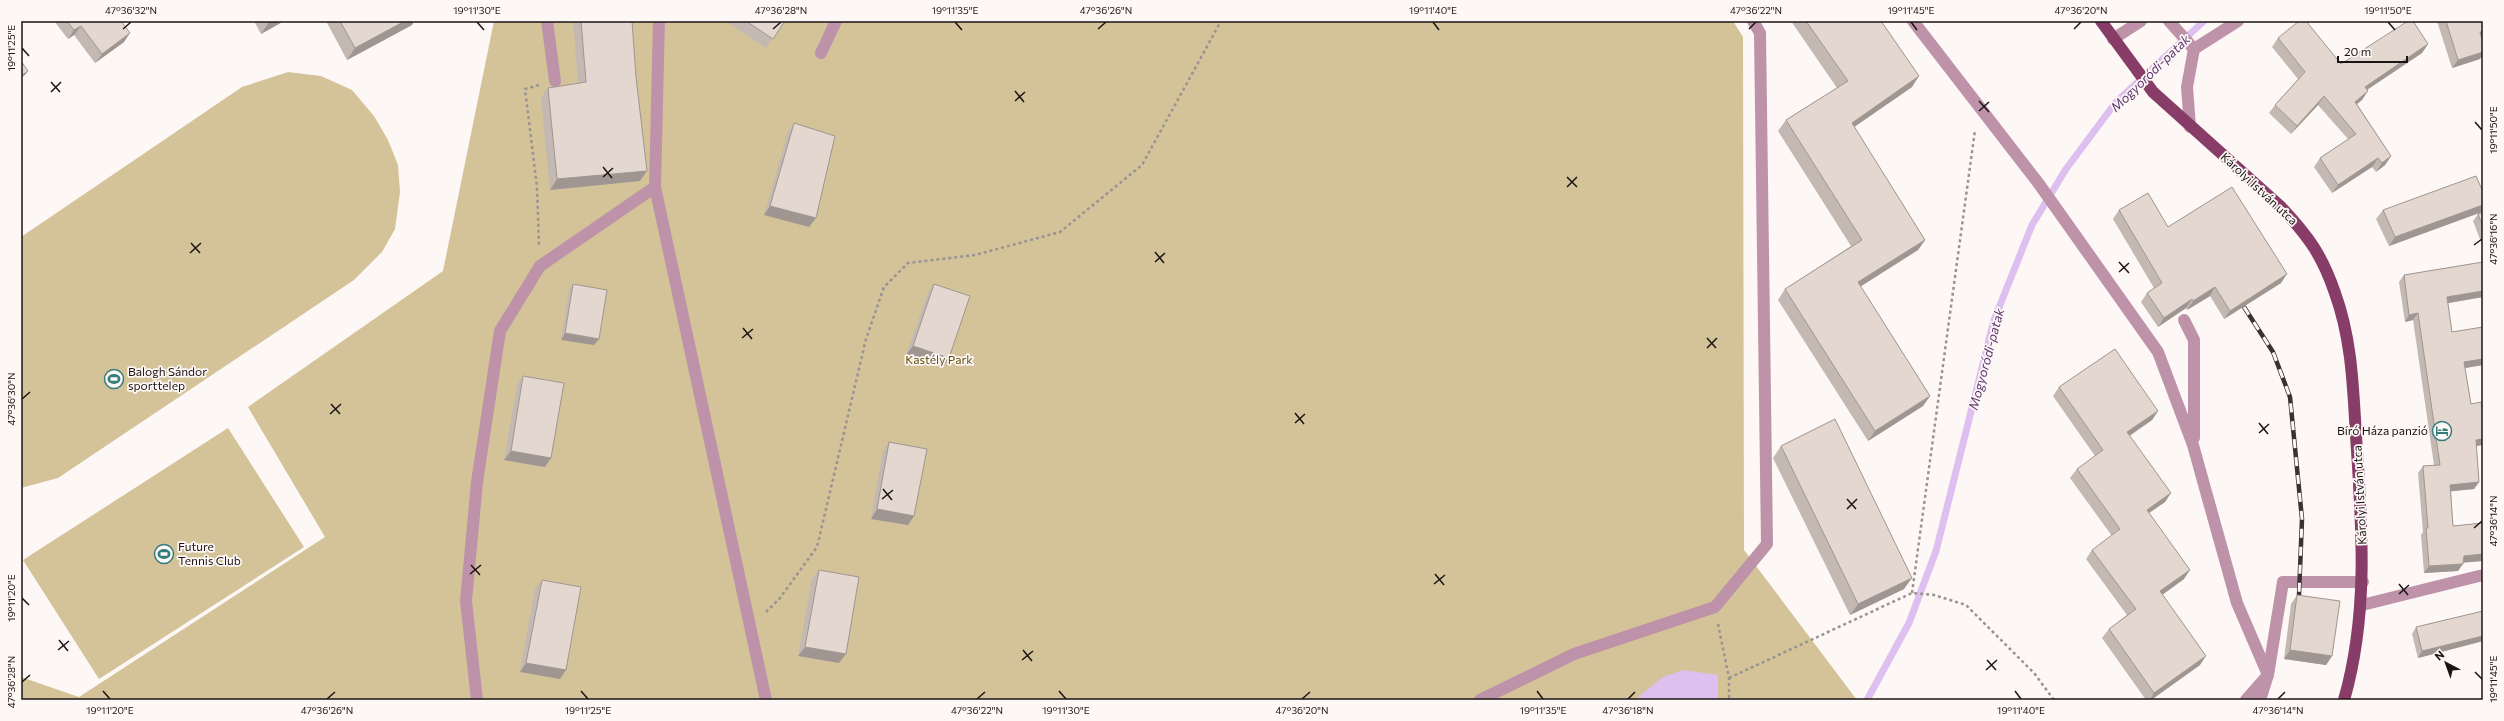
<svg xmlns="http://www.w3.org/2000/svg" width="2504" height="721" font-family="Commissioner,sans-serif">
<style>
.green{fill:#d4c398}
.water{fill:#dec0f0}
.lines{fill:none;stroke-linecap:round;stroke-linejoin:round}
.stream{stroke:#dec0f0;stroke-width:7}
.path{stroke:#999392;stroke-width:2.5;stroke-dasharray:3 3;stroke-linecap:butt}
.minor{stroke:#be93a9;stroke-width:12}
.major{stroke:#873d67;stroke-width:12}
.rail-casing{stroke:#383232;stroke-width:4.5}
.rail{stroke:#fdf7f6;stroke-width:3;stroke-dasharray:9;stroke-linecap:butt}
.wall{fill:#c3b9b2}
.shaded-wall{fill:#9f9691}
.building{fill:#e3d7cf;stroke:#9f9691}
.ticks{fill:none;stroke:#1a1414;stroke-width:1.5}
.labels{text-anchor:middle;stroke-width:3.5;stroke-linejoin:round;paint-order:stroke}
.street-label{font-size:12px;fill:#1a1414;stroke:#fdf7f6}
.park-label{font-size:12px;fill:#624e0c;stroke:#fdf7f6}
.poi-label{font-size:12px;fill:#1a1414;stroke:#fdf7f6;text-anchor:start}
.water-label{font-size:13px;font-style:italic;fill:#5d3671;stroke:#fdf7f6}
.neatline{fill:none;stroke:#1a1414;stroke-width:1.5}
.ticks-label{font-size:10px;text-anchor:middle;fill:#1a1414}
</style>
<rect width="100%" height="100%" fill="#fdf7f6"/>
<g class="green">
<path d="M494,21H1733L1743,37L1744,550L1857,700H21V677L79,697L325,537L248,407L443,271Z"/>
<path d="M288,72L321,76L352,90L374,116L388,140L398,165L400,192L395,229L382,252L354,280L58,478L21,488V237L242,87Z"/>
<path d="M228,428L304,547L99,679L23,560Z"/>
</g>
<path class="water" d="M1683,670L1718,675V700H1640L1638,697L1663,677Z"/>
<g class="lines">
<path class="stream" d="M1867,700L1909,623L1936,551L1994,320L2032,225L2066,169L2116,102L2204,21"/>
<g class="path">
<path d="M539,85L525,89L537,187L539,245"/>
<path d="M1912,593L1975,130"/>
<path d="M766,612L780,598L817,547L866,339L884,287L908,263L975,255L1060,232L1142,165L1221,21"/>
<path d="M1718,624L1729,678V700"/>
<path d="M1729,678L1912,593L1934,595L1966,605L2034,673L2054,700"/>
</g>
<g class="minor">
<path d="M547,21L555,81"/>
<path d="M659,21L655,187L766,700"/>
<path d="M1913,21L2039,184L2158,352L2193,445L2237,603L2268,675L2260,700"/>
<path d="M2169,21L2194,49"/>
<path d="M2113,39L2141,21"/>
<path d="M821,53L836,21"/>
<path d="M2190,127L2187,87L2194,49L2238,21"/>
<path d="M2184,320L2194,340V438"/>
<path d="M2362,605L2483,575"/>
<path d="M477,700L466,601L477,482L500,331L540,266L655,187"/>
<path d="M1480,700L1574,654L1715,607L1767,544L1760,33L1753,21"/>
<path d="M2246,700L2268,675L2283,582H2363"/>
</g>
<path class="major" d="M2101,21L2153,92L2281,207C2309,237 2322,255 2335,293C2352,340 2353,387 2356,436C2362,525 2369,613 2344,700"/>
<g class="rail-casing">
<path id="rail" d="M2244,307L2273,352L2290,397L2302,519L2299,595"/>
</g>
<use href="#rail" class="rail"/>
</g>
<g class="wall">
<path d="M54,21H121L124,42L95,63L74,35L68,39Z"/>
<path d="M254,21H284L261,34Z"/>
<path d="M326,21H414L412,25L347,60Z"/>
<path d="M573,21H632L640,181L550,190L541,98L548,88L578,83Z"/>
<path d="M726,21H785L766,48Z"/>
<path d="M1791,21H1881L1912,87L1854,127L1925,240L1918,250L1860,287L1930,396L1923,406L1868,441L1778,300L1785,289L1851,246L1778,131L1786,120L1837,88Z"/>
<path d="M2437,21H2483L2480,59L2452,68Z"/>
<path d="M2278,38L2341,64L2428,44L2422,53L2367,90L2362,100L2357,104L2391,156L2385,165L2376,172L2372,167L2332,193L2314,167L2320,158L2348,139L2318,105L2291,134L2269,113L2275,105L2298,79L2272,47Z"/>
<path d="M794,123L809,227L764,215L788,132Z"/>
<path d="M2483,192V210L2482,212L2389,246L2376,219L2383,210Z"/>
<path d="M2119,210L2168,227L2281,283L2224,319L2210,296L2187,310L2186,308L2158,327L2141,302L2147,293L2154,288L2113,219Z"/>
<path d="M2483,212V247L2473,221L2478,214Z"/>
<path d="M2483,252V297L2448,303L2452,332L2483,327V365L2465,368L2471,404L2483,415V444L2482,445L2476,446L2479,482L2474,489L2451,491L2453,526L2483,523V561L2463,562L2458,571L2424,573L2421,535L2423,532L2418,473L2423,466L2434,465L2413,320L2405,322L2399,282L2404,275L2482,262L2481,256Z"/>
<path d="M573,284L599,339L594,345L561,340L569,290Z"/>
<path d="M934,284L949,358L943,367L906,355L928,293Z"/>
<path d="M523,376L551,458L545,467L504,460L517,385Z"/>
<path d="M2059,387L2158,411L2152,420L2130,436L2165,502L2149,513L2184,579L2162,594L2200,665L2151,700H2146L2102,638L2109,629L2127,615L2086,559L2092,550L2112,536L2070,478L2077,469L2095,456L2053,396Z"/>
<path d="M889,442L908,525L871,519L883,451Z"/>
<path d="M1781,446L1904,589L1850,615L1773,458Z"/>
<path d="M819,570L839,663L798,656L812,579Z"/>
<path d="M542,580L566,670L560,679L520,672L535,589Z"/>
<path d="M2297,595L2332,656L2326,665L2284,659L2291,604Z"/>
<path d="M2483,611V641L2418,658L2412,634L2416,627Z"/>
</g>
<g class="shaded-wall">
<path d="M271,21H284L261,34L269,22Z"/>
<path d="M405,21H414L412,25L347,60L355,48Z"/>
<path d="M81,26L74,35L68,39L74,30Z"/>
<path d="M2480,32H2483V38L2474,41Z"/>
<path d="M130,33L124,42L95,63L102,54Z"/>
<path d="M2428,44L2422,53L2359,95L2365,87Z"/>
<path d="M2483,52V55L2480,59L2452,68L2458,60Z"/>
<path d="M28,71L26,74L21,78V76Z"/>
<path d="M1919,76L1912,87L1844,134L1852,123Z"/>
<path d="M2368,91L2362,100L2349,110L2355,102Z"/>
<path d="M2324,96L2318,105L2291,134L2297,126Z"/>
<path d="M2391,156L2385,165L2376,172L2382,163Z"/>
<path d="M2378,158L2372,167L2332,193L2338,185Z"/>
<path d="M647,171L640,181L550,190L557,179Z"/>
<path d="M2483,205V210L2482,212L2389,246L2395,237Z"/>
<path d="M770,206L816,218L809,227L764,215Z"/>
<path d="M1925,240L1918,250L1850,293L1858,282Z"/>
<path d="M2287,274L2281,283L2224,319L2230,311Z"/>
<path d="M2215,287L2210,296L2187,310L2193,301Z"/>
<path d="M2483,291V297L2443,304L2447,297Z"/>
<path d="M2192,299L2186,308L2158,327L2164,318Z"/>
<path d="M2418,313L2413,320L2405,322L2409,315Z"/>
<path d="M565,333L599,339L594,345L561,340Z"/>
<path d="M913,346L949,358L943,367L906,355Z"/>
<path d="M2483,359V365L2459,369L2464,362Z"/>
<path d="M1930,396L1923,406L1868,441L1875,431Z"/>
<path d="M2158,411L2152,420L2121,441L2127,432Z"/>
<path d="M2483,439V444L2482,445L2471,447L2476,440Z"/>
<path d="M511,451L551,458L545,467L504,460Z"/>
<path d="M2479,482L2474,489L2445,492L2450,485Z"/>
<path d="M2171,493L2165,502L2140,519L2147,510Z"/>
<path d="M877,509L914,516L908,525L871,519Z"/>
<path d="M2483,554V561L2460,563L2464,556Z"/>
<path d="M2463,564L2458,571L2424,573L2429,566Z"/>
<path d="M2190,570L2184,579L2154,601L2160,591Z"/>
<path d="M1912,578L1904,589L1850,615L1858,604Z"/>
<path d="M2483,636V641L2418,658L2422,651Z"/>
<path d="M805,647L846,654L839,663L798,656Z"/>
<path d="M2290,650L2332,656L2326,665L2284,659Z"/>
<path d="M2206,656L2200,665L2151,700H2150L2154,693Z"/>
<path d="M526,663L566,670L560,679L520,672Z"/>
</g>
<g class="building">
<path d="M67,21H121L130,33L102,54L81,26L74,30Z"/>
<path d="M340,21H405L355,48Z"/>
<path d="M581,21H632L636,77L647,171L557,179L548,88L586,82Z"/>
<path d="M746,21H785L773,39Z"/>
<path d="M1806,21H1881L1919,76L1852,123L1925,240L1858,282L1930,396L1875,431L1785,289L1862,240L1786,120L1848,81Z"/>
<path d="M2299,21H2306L2341,64L2408,21H2413L2428,44L2365,87L2368,91L2355,102L2391,156L2382,163L2378,158L2338,185L2320,158L2356,134L2324,96L2297,126L2275,105L2305,72L2278,38Z"/>
<path d="M2446,21H2483V32H2480L2483,43V52L2458,60Z"/>
<path d="M21,61L28,71L21,76Z"/>
<path d="M794,123L835,136L816,218L770,206Z"/>
<path d="M2476,176L2483,192V205L2395,237L2383,210Z"/>
<path d="M2232,187L2287,274L2230,311L2215,287L2193,301L2192,299L2164,318L2147,293L2162,283L2119,210L2148,193L2168,227Z"/>
<path d="M2483,212V227L2478,214Z"/>
<path d="M2483,262V291L2447,297L2452,332L2483,327V359L2464,362L2471,404L2481,402L2483,415V439L2476,440L2479,482L2450,485L2453,526L2483,523V554L2464,556L2463,564L2429,566L2426,528H2428L2423,466L2440,465L2418,313L2409,315L2404,275Z"/>
<path d="M573,284L607,290L599,339L565,333Z"/>
<path d="M934,284L970,296L949,358L913,346Z"/>
<path d="M2115,349L2158,411L2127,432L2171,493L2147,510L2190,570L2160,591L2206,656L2154,693L2109,629L2136,609L2092,550L2120,529L2077,469L2103,450L2059,387Z"/>
<path d="M523,376L564,383L551,458L511,451Z"/>
<path d="M1835,419L1912,578L1858,604L1781,446Z"/>
<path d="M889,442L927,449L914,516L877,509Z"/>
<path d="M819,570L859,577L846,654L805,647Z"/>
<path d="M542,580L581,587L566,670L526,663Z"/>
<path d="M2297,595L2340,601L2332,656L2290,650Z"/>
<path d="M2483,611V636L2422,651L2416,627Z"/>
</g>
<path class="ticks" d="M477,22L484,30M955,22L962,30M1433,22L1439,30M1911,22L1917,30M2388,22L2395,30M123,29L131,22M773,29L781,22M1098,29L1106,22M1749,29L1756,22M2074,29L2081,22M22,48L29,56M51,82L60,92M1015,91L1024,102M51,92L61,82M1015,101L1025,92M1979,101L1989,112M1979,111L1989,102M2475,122L2482,130M603,167L612,178M603,177L613,168M1567,177L1577,187M1567,187L1577,177M191,243L200,253M2474,245L2482,239M1155,252L1164,263M190,253L201,243M1155,262L1165,253M2119,262L2129,273M2119,272L2129,263M743,328L752,339M742,338L753,329M1707,338L1716,348M1707,348L1717,338M22,399L30,392M331,404L340,414M1295,413L1304,424M330,414L341,404M1295,423L1305,414M2259,423L2268,434M2259,433L2269,424M883,489L892,500M882,499L893,490M1847,499L1856,509M1847,509L1857,499M2474,528L2482,521M471,565L480,575M470,574L481,565M1435,574L1444,585M1434,584L1445,575M2399,584L2408,595M2399,594L2409,585M22,598L29,605M59,640L68,651M58,650L69,641M1023,650L1032,661M1022,660L1033,651M1987,660L1996,670M1986,670L1997,660M2475,672L2482,679M22,682L30,675M103,691L110,699M581,691L588,699M1059,691L1066,699M1537,691L1543,699M2015,691L2021,699M327,699L335,692M977,699L985,692M1302,699L1310,692M1628,699L1635,692M2278,699L2285,692"/>
<defs>
<g id="stadium-ring" transform="scale(1)"><circle r="9.5" fill="#fdf7f6" stroke="#347d7b" stroke-width="1.5"/><path d="M0-5a6.5 5 0 1 0 0 10a6.5 5 0 1 0 0-10ZM-3.5-1.8h7v3.6h-7Z" fill="#347d7b"/></g>
<g id="hotel-ring" transform="scale(1)"><circle r="9.5" fill="#fdf7f6" stroke="#347d7b" stroke-width="1.5"/><path d="M-6-4.5h1.5V1H6V5H4.5V3h-9V5H-6ZM-4 0a1.8 1.8 0 1 1 3.6 0ZM.5 0V-2.5h3Q6-2.5 6 0Z" fill="#347d7b"/></g>
</defs>
<g fill-rule="evenodd">
<use href="#stadium-ring" x="114" y="379"/>
<use href="#hotel-ring" x="2442" y="431"/>
<use href="#stadium-ring" x="164" y="554"/>
</g>
<g class="labels">
<g class="street-label">
<text transform="translate(2259 189) rotate(43)" y="4">Károlyi István utca</text>
<text transform="translate(2360 495) rotate(-93)" y="4">Károlyi István utca</text>
</g>
<g class="park-label">
<text x="939" y="364">Kastély Park</text>
</g>
<g class="poi-label">
<text x="128" y="376">Balogh Sándor<tspan x="128" dy="14">sporttelep</tspan></text>
<text x="2428" y="435" text-anchor="end">Bíró Háza panzió</text>
<text x="178" y="551">Future<tspan x="178" dy="14">Tennis Club</tspan></text>
</g>
<g class="water-label">
<text transform="translate(2150 73) rotate(-44)" y="5">Mogyoródi-patak</text>
<text transform="translate(1986 359) rotate(-75)" y="5">Mogyoródi-patak</text>
</g>
</g>
<rect width="2504" height="721" fill="none" stroke="#fdf7f6" stroke-width="44"/>
<g transform="translate(2446 663) rotate(319)" stroke="#fdf7f6" stroke-width="3" paint-order="stroke">
<path d="M0-3L7 15L0 10L-7 15Z" fill="#1a1414"/>
<text y="-6" font-size="11" font-weight="bold" text-anchor="middle" fill="#1a1414">N</text>
</g>
<path d="M2338 56v6h69v-6" fill="none" stroke="#1a1414" stroke-width="2"/>
<text x="2344" y="56" font-size="12" fill="#1a1414" stroke="#fdf7f6" stroke-width="3" paint-order="stroke">20 m</text>
<rect x="22" y="22" width="2460" height="677" class="neatline"/>
<g class="ticks-label">
<text x="131" y="14">47°36'32"N</text>
<text x="477" y="14">19°11'30"E</text>
<text x="781" y="14">47°36'28"N</text>
<text x="955" y="14">19°11'35"E</text>
<text x="1106" y="14">47°36'26"N</text>
<text x="1433" y="14">19°11'40"E</text>
<text x="1756" y="14">47°36'22"N</text>
<text x="1911" y="14">19°11'45"E</text>
<text x="2081" y="14">47°36'20"N</text>
<text x="2388" y="14">19°11'50"E</text>
<text transform="translate(11 48) rotate(-90)" y="4">19°11'25"E</text>
<text transform="translate(2493 130) rotate(-90)" y="4">19°11'50"E</text>
<text transform="translate(2493 239) rotate(-90)" y="4">47°36'16"N</text>
<text transform="translate(11 399) rotate(-90)" y="4">47°36'30"N</text>
<text transform="translate(2493 521) rotate(-90)" y="4">47°36'14"N</text>
<text transform="translate(11 598) rotate(-90)" y="4">19°11'20"E</text>
<text transform="translate(2493 679) rotate(-90)" y="4">19°11'45"E</text>
<text transform="translate(11 682) rotate(-90)" y="4">47°36'28"N</text>
<text x="110" y="714">19°11'20"E</text>
<text x="327" y="714">47°36'26"N</text>
<text x="588" y="714">19°11'25"E</text>
<text x="977" y="714">47°36'22"N</text>
<text x="1066" y="714">19°11'30"E</text>
<text x="1302" y="714">47°36'20"N</text>
<text x="1543" y="714">19°11'35"E</text>
<text x="1628" y="714">47°36'18"N</text>
<text x="2021" y="714">19°11'40"E</text>
<text x="2278" y="714">47°36'14"N</text>
</g>
</svg>
